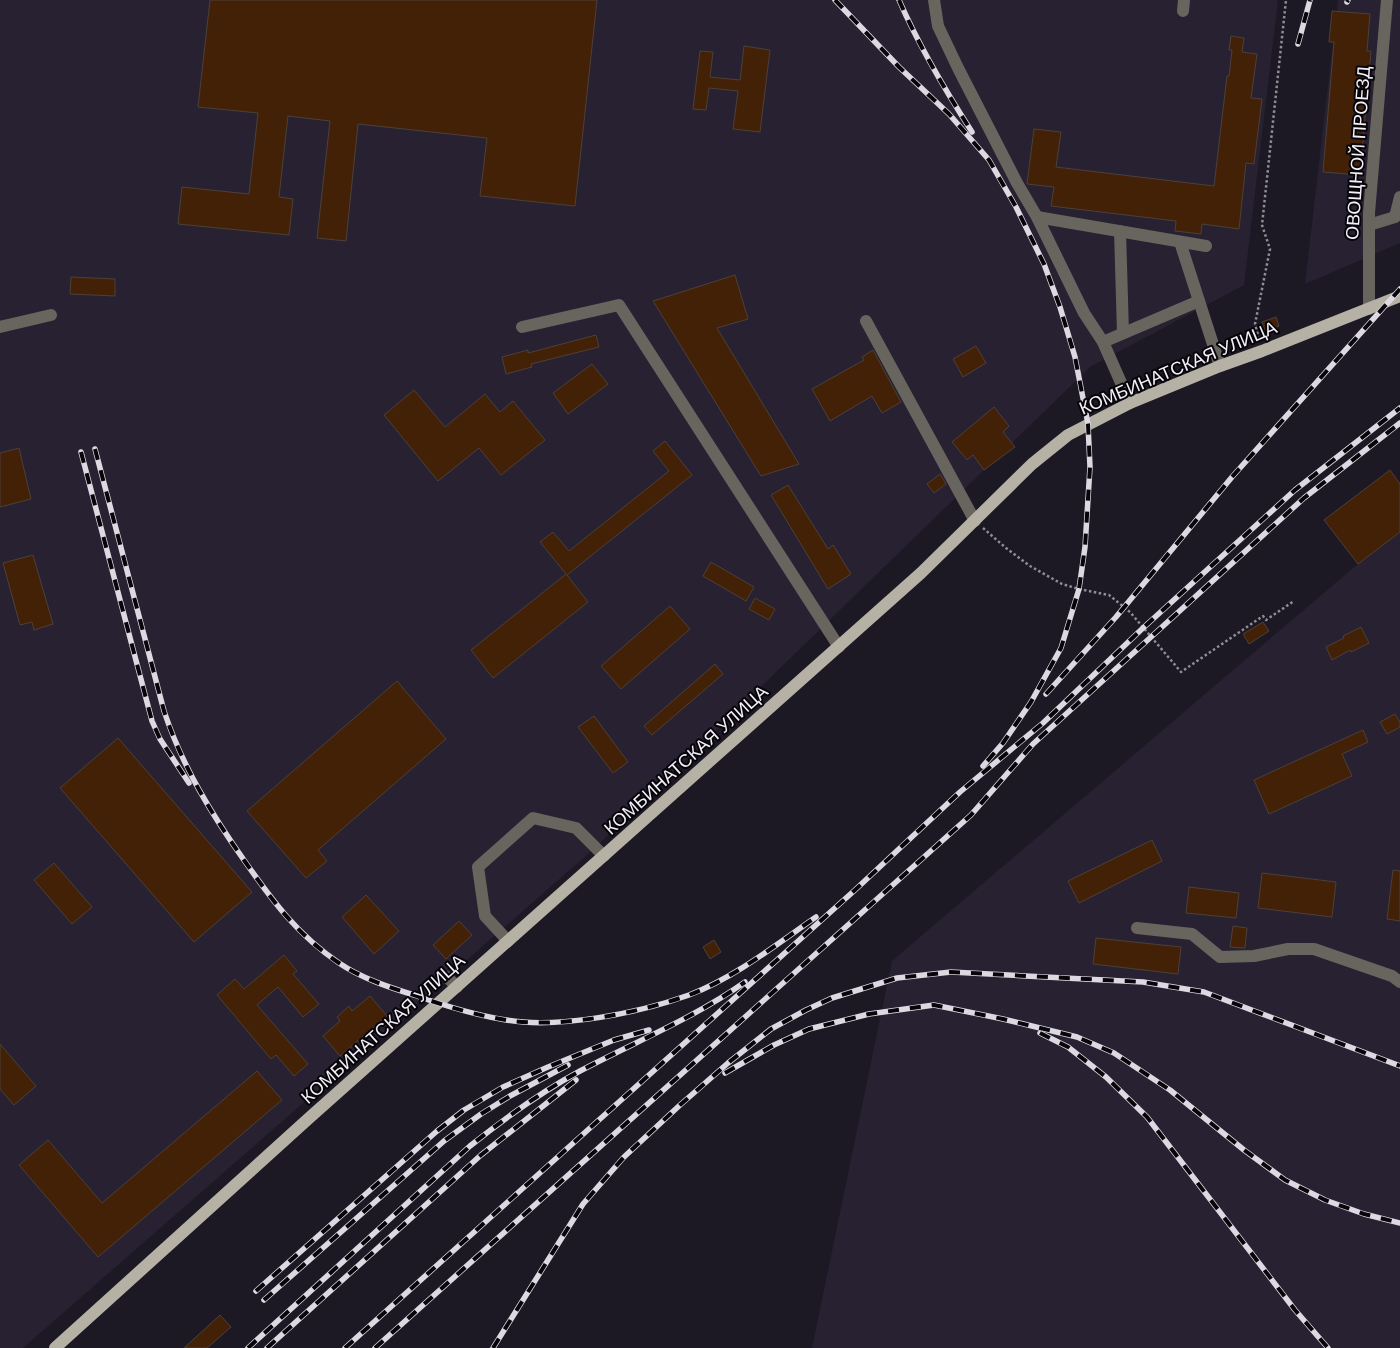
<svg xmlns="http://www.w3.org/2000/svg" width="1400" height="1348" font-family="'DM Sans',sans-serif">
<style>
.built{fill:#272132}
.building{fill:#432107;stroke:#4d4039}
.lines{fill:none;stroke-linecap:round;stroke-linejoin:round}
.path{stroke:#918d97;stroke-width:2.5;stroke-dasharray:2.5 2.5;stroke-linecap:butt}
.minor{stroke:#68655f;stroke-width:12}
.major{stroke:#b6b1a5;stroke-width:12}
.rail-casing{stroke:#dcd9e2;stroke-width:5.5}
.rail{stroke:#070509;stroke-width:4;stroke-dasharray:11;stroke-linecap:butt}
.labels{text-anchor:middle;stroke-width:4;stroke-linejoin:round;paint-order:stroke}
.street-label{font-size:18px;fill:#f3f0f8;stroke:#070509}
</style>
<rect width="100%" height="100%" fill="#1d1924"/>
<g class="built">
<path d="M0,0H1278L1244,285L1090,367L596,847L23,1348H0Z"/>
<path d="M1338,0H1400V243L1305,284Z"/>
<path d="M1400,528V1348H812L892,961Z"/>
</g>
<g class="building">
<path d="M210,0H597L575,206L480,196L487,138L358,124L346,241L317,238L330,121L288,116L279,197L293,199L289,235L178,224L182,187L249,194L258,113L198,107Z"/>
<path d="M1332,11L1370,14L1367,51H1371L1360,175L1323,172L1334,42H1329Z"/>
<path d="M1231,36L1244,38L1242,52L1257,54L1251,98L1262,99L1254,164L1246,163L1239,229L1202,224L1201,234L1175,231L1176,221L1051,206L1054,187L1027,184L1034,129L1061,132L1056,167L1214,186L1227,76H1229L1232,50H1229Z"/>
<path d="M744,46L770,50L760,132L733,129L738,91L709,88L706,110L693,109L700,51L713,52L710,77L740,80Z"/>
<path d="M735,275L748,319L717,328L799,464L761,476L653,301Z"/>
<path d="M71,277L115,279V296L70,294Z"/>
<path d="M1276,317L1279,326L1265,331L1262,322Z"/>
<path d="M596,335L599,347L531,364L532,367L506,374L502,357L528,350V353Z"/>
<path d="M976,346L986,363L963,377L953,359Z"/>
<path d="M873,350L901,402L882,413L872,396L830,421L812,389L864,360L862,357Z"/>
<path d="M592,364L608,384L568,414L553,393Z"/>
<path d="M414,390L445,427L485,394L500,412L513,401L545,440L501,475L479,448L438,481L384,415Z"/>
<path d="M994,407L1009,426L1003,432L1015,447L984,470L973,455L967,460L952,442Z"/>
<path d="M665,441L692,475L567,575L588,602L493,678L471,650L566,574L540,542L553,532L569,551L669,471L653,451Z"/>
<path d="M19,448L31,499L0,507V453Z"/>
<path d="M1390,470L1400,484V532L1358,564L1324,520Z"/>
<path d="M940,474L946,484L934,493L927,484Z"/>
<path d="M788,485L828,549L833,545L851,574L828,589L771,495Z"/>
<path d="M33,555L53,624L34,630L32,622L20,625L3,563Z"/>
<path d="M711,562L754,587L746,601L703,576Z"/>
<path d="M755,598L775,609L769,620L749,609Z"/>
<path d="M670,606L690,629L621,689L601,666Z"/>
<path d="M1263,622L1269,631L1249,644L1243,634Z"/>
<path d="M1361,627L1369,643L1351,652L1350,650L1332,660L1326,647L1344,638L1343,636Z"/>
<path d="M715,664L723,674L652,735L644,726Z"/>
<path d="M397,681L446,739L318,850L327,861L306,878L247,811Z"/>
<path d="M1395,714L1400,722V727L1387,734L1380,722Z"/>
<path d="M594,716L628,762L613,773L578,727Z"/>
<path d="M1363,730L1368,742L1342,754L1352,776L1269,814L1254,780Z"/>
<path d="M118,738L252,892L194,942L60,788Z"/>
<path d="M1152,840L1162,861L1079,903L1068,881Z"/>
<path d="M54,863L92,907L72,924L34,880Z"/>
<path d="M1393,870L1400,871V921L1387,919Z"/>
<path d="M1262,873L1336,882L1332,917L1258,908Z"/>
<path d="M1189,887L1239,893L1236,918L1186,913Z"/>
<path d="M366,895L399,931L374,954L342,917Z"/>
<path d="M459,921L472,935L446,959L433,945Z"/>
<path d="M1233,926L1247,928L1245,948L1230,947Z"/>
<path d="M1096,938L1181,947L1178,974L1093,964Z"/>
<path d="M714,940L721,952L710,959L703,947Z"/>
<path d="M284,955L297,971L293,974L319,1004L303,1017L278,987L257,1005L308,1064L294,1076L276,1055L271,1059L217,995L235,979L244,989Z"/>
<path d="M370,996L387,1016L340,1056L323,1036L340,1021L337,1017L349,1006L352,1011Z"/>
<path d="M0,1044L36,1086L14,1105L0,1089Z"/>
<path d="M257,1071L282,1100L98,1257L19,1165L48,1140L102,1203Z"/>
<path d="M220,1315L231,1327L207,1348H184Z"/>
</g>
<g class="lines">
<g class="path">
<path d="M1259,339L1255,324L1270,249L1262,225L1286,0"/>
<path d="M983,528L1006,548L1030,566L1062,584L1079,589L1109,595L1130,612L1181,672L1263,616L1266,620L1294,601"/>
</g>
<g class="minor">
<path d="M934,0L938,26L958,68L1017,183L1037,217L1084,313L1103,342L1130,403"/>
<path d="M1183,11L1184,0"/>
<path d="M1037,217L1206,246"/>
<path d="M1369,225L1395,217L1400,197"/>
<path d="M1120,231L1123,333"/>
<path d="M1180,242L1220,366"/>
<path d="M1369,309V213L1387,0"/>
<path d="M866,321L975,521"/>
<path d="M0,327L51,315"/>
<path d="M522,327L619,305L839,647"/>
<path d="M1103,342L1199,301"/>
<path d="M1137,928L1192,934L1220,957L1254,956L1288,949H1314L1392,976L1400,982"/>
<path d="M508,941L485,916L478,867L533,818L576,828L604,856"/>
<path d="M447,977L457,987"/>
</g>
<path class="major" d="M55,1348L308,1119L921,573L1032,464L1068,435L1130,403L1220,366L1262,351L1400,296"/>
<g class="rail-casing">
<g id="rail">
<path d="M835,0L899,67L949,114L989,160L1016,207L1044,264L1060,307L1075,357L1088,424L1090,467L1085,547L1079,589L1061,648L1031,702L1003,743L983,766"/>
<path d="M899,0C919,46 945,90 972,132"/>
<path d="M1347,2L1348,0"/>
<path d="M1298,44L1310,0"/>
<path d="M95,449L164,711C183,768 212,815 246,863C274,903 298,935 339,963C361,978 388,987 414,995C445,1006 475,1015 506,1020C559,1029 639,1013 689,995C734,978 777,944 816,917"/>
<path d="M81,452L152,721L160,739L189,783"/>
<path d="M1046,694L1116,617L1232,477L1400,289"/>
<path d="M1040,1033L1068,1047L1106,1077L1147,1117L1295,1310L1328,1348"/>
<path d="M725,1073L774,1045L809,1029L869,1014L934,1005L1003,1019L1077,1037L1114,1053L1170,1090L1244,1150L1285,1180L1325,1200L1364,1214L1400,1223"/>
<path d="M256,1291L437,1131L464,1110L503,1087L548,1067L614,1040L649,1030"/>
<path d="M264,1300L444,1141L481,1114L510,1096L568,1065"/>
<path d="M248,1348L470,1146C505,1118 541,1092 580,1071C635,1042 694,1018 745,982"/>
<path d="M267,1348L481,1155L576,1080"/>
<path d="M345,1348L855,890L960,792L1043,723L1143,628L1295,490L1400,408"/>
<path d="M375,1348L971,815L1033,744L1151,637L1304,498L1400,423"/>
<path d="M493,1348L583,1204L624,1157L680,1105L728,1063L771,1029L806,1010L832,998L897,978L951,972L1143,982L1204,992L1400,1066"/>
</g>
</g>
<use href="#rail" class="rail"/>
</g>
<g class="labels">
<g class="street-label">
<text transform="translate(1358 153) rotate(-86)" y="6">ОВОЩНОЙ ПРОЕЗД</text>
<text transform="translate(1178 368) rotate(-23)" y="6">КОМБИНАТСКАЯ УЛИЦА</text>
<text transform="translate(686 760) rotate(-42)" y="6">КОМБИНАТСКАЯ УЛИЦА</text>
<text transform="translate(383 1029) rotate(-42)" y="6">КОМБИНАТСКАЯ УЛИЦА</text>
</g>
</g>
</svg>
